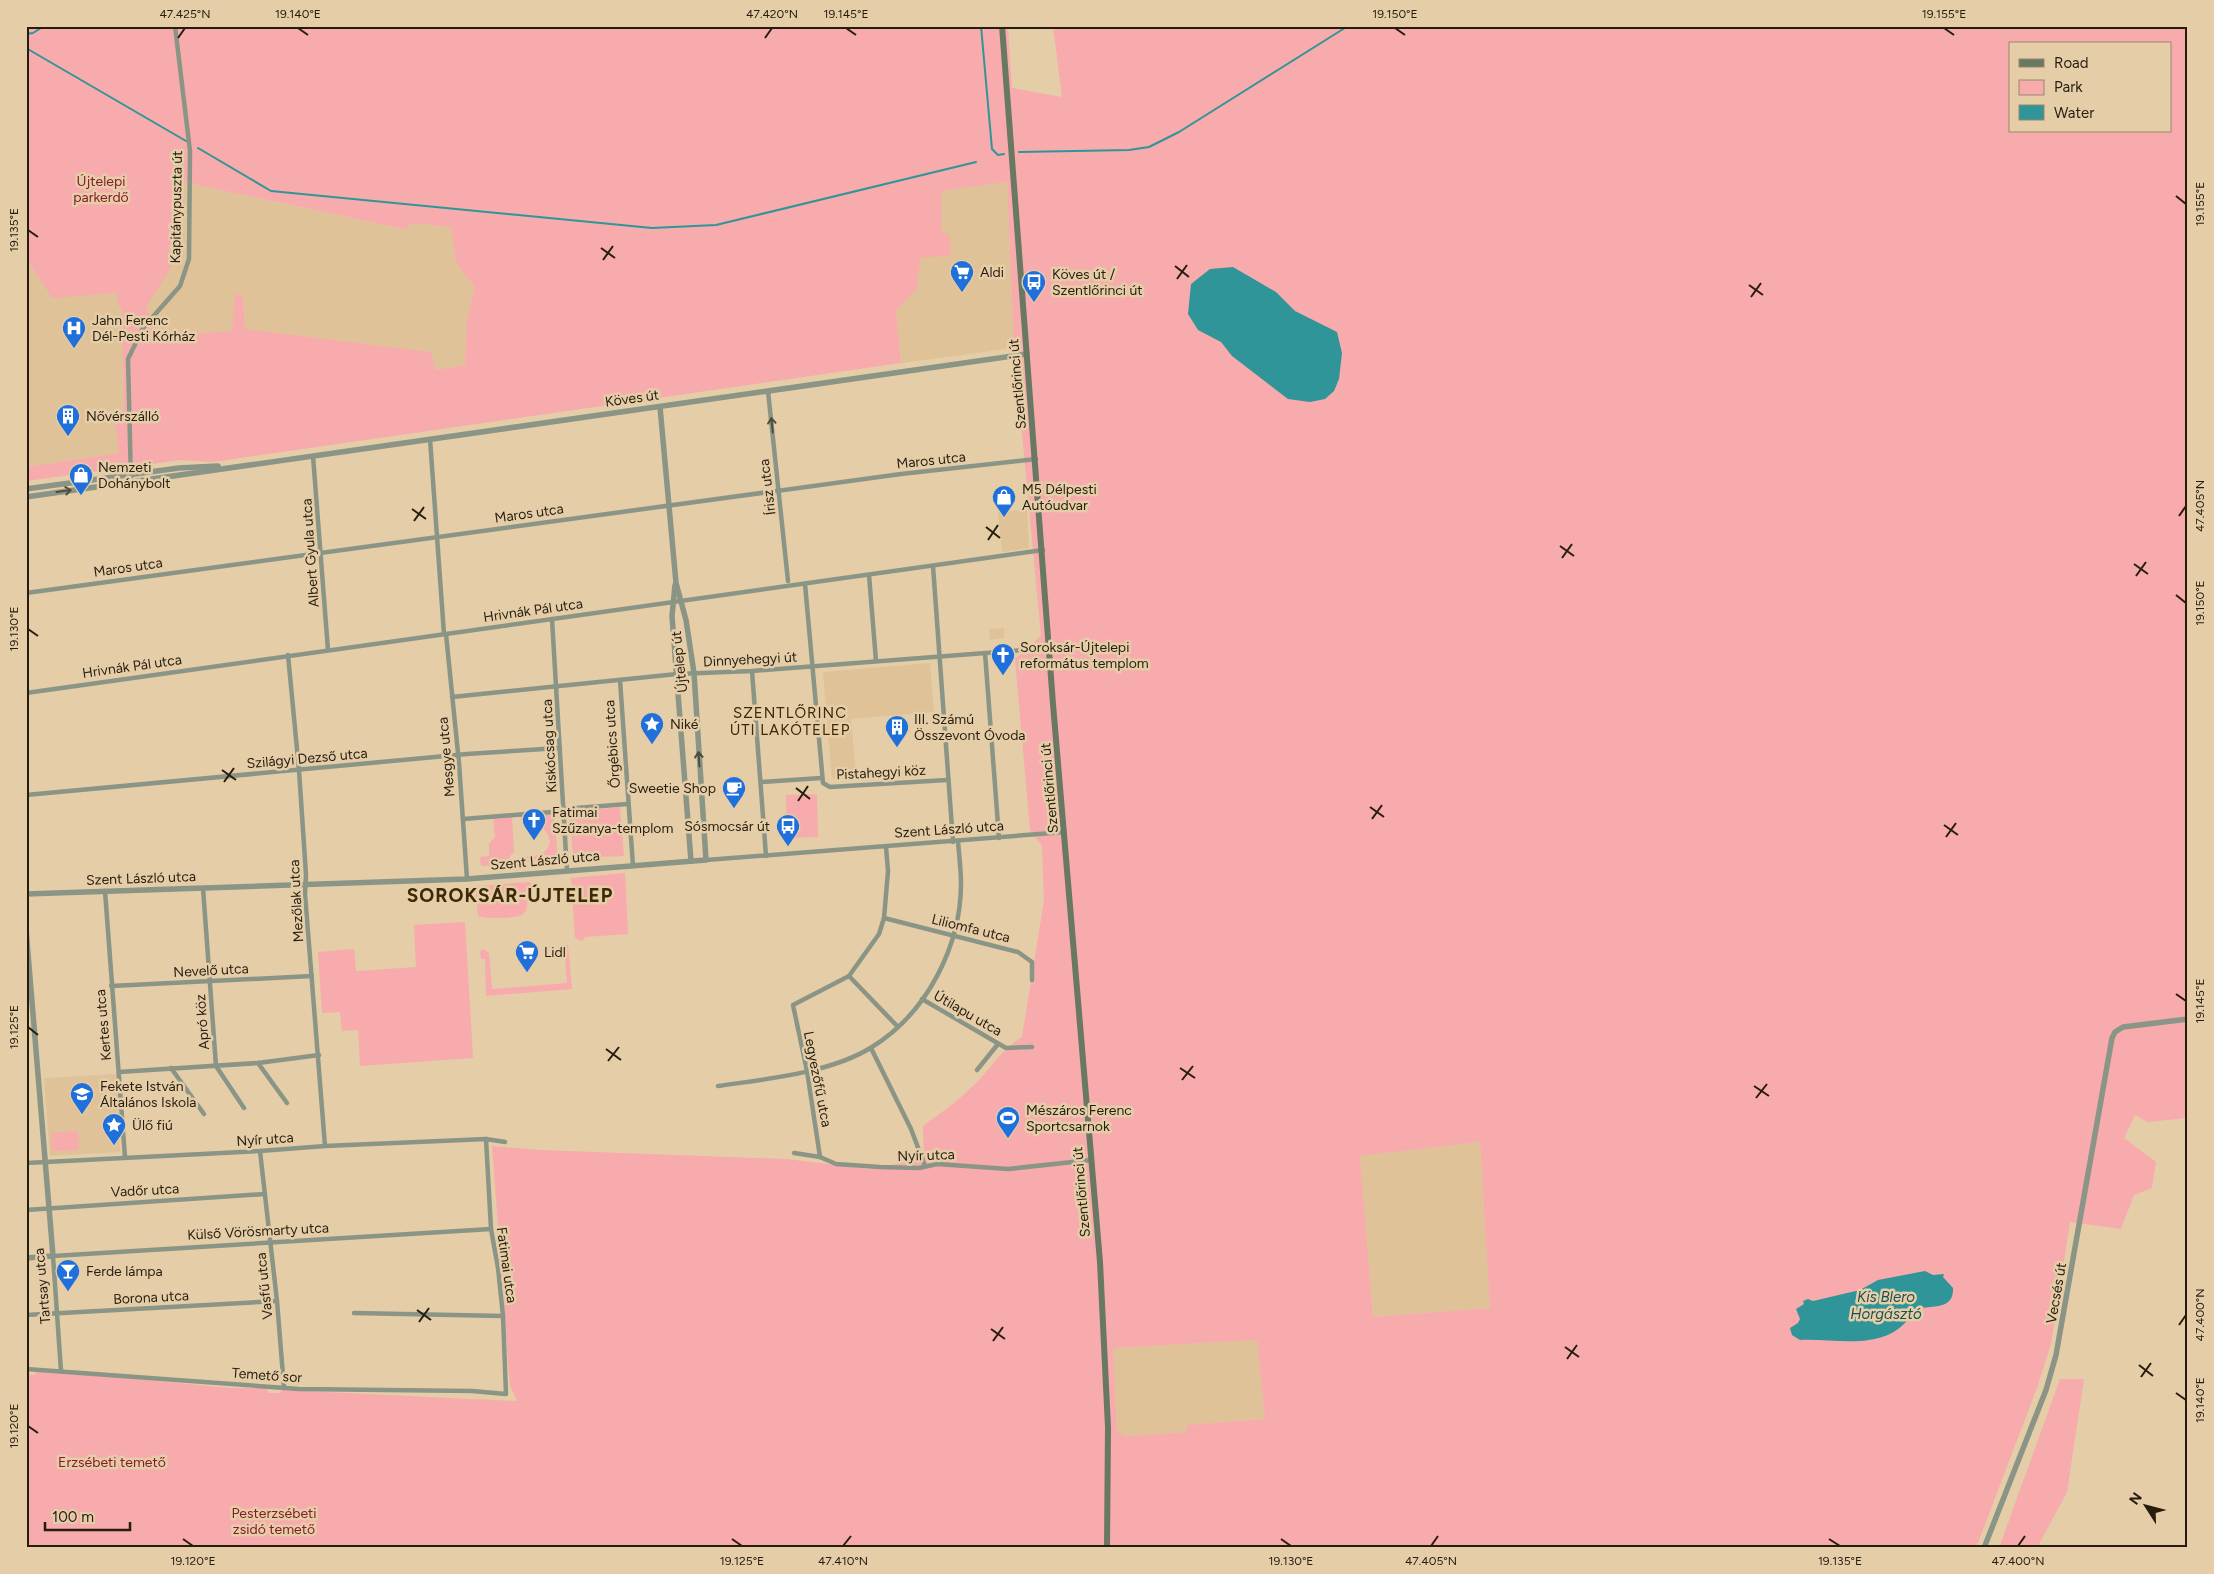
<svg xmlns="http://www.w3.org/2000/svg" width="2214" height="1574" font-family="Figtree,sans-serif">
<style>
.built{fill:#dfc297}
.green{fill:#f7abac;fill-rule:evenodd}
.water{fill:#2f9598}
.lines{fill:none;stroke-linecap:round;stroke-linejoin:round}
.stream{stroke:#2f9598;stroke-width:2}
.minor{stroke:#8a9586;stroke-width:4.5}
.tertiary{stroke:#8a9586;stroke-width:5.5}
.secondary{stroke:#687862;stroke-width:6}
.oneway{stroke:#4e4d3f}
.ticks{fill:none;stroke:#261d0f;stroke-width:2}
.labels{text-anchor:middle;stroke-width:5;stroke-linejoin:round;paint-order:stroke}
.park-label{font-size:14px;fill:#87192c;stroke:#e5cda8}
.street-label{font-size:14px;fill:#261d0f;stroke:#e5cda8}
.poi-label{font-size:14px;fill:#261d0f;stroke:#e5cda8;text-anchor:start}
.neighbourhood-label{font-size:15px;letter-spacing:1px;fill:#3c2906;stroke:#e5cda8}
.water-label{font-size:15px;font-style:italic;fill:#185152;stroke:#e5cda8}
.district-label{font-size:19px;font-weight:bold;letter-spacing:1px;fill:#3c2906;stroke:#e5cda8}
.neatline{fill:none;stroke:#261d0f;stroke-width:2}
.ticks-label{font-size:12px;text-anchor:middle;fill:#261d0f}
</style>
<rect width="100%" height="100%" fill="#e5cda8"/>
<g class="built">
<path d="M26,152L122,282L124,417L114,419L119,453L26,467Z"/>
<path d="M183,182L403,229L413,223L451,227L456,263L475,287L467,320L465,365L435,370L430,352L245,329L243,296L235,293L232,331L160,336L146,307L154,292L168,247L179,243L173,214Z"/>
<path d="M1007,182L1014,348L901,363L896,311L917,288L920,257L942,233L941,191Z"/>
<path d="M1027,510L1029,548L1002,552L998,512Z"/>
<path d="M1004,628V638L990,640L989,629Z"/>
<path d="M930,663L934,712L851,719L856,776L832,779L823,672Z"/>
<path d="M117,1074L120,1152L50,1156L44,1078Z"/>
<path d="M1480,1142L1490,1308L1373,1317L1360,1156Z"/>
<path d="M1257,1340L1265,1419L1187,1425V1432L1128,1436L1117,1432L1113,1348Z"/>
</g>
<g class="green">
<path d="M26,26H1008L1012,88L1062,97L1053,26H2188V1118L2147,1122L2135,1115L2124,1138L2156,1162L2152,1188L2134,1195L2121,1229L2070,1222L2051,1344L2037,1388L1976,1548H26V1374L35,1375L36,1370L232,1388H266L269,1393H279L282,1390L517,1401L510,1386L492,1146L540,1150L787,1159L868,1169L924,1159L923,1126C941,1113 959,1100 975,1084C993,1066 999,1052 1022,1037L1044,900L1042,846L1030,830L1015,659L1041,636L1014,348L1007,182L941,191L942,233L949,235L951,255L920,258L917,288L896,311L901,363L213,462L181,460L26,481V467L119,453L114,418L124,417L122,307L118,306L117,293L52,298L26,258ZM2010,44H2170V131H2010ZM183,182L404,229L413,223L451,227L456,263L475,287L467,320L465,365L435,370L431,352L245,329L243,296L235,293L232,331L160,336L146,307L173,264L168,247L179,243L173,214L184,207ZM1480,1142L1490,1308L1373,1317L1360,1156ZM1257,1340L1265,1419L1187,1425V1432L1128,1436L1117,1432L1113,1348Z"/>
<path d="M817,794L818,837L787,838L786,795Z"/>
<path d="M620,807L624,856L577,858L573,855L569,812Z"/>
<path d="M554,813L558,860L524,862V857C536,856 547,855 550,842C548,827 536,823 523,822L520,816Z"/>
<path d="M512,816L514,852L510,856V865L481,866L480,857L489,856V844L495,837L493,817Z"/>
<path d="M625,873L628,934L585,937L582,941L575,938L571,878Z"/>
<path d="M529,882L534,885L530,901L528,900C526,906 529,909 523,914C516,919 485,919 478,916L475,886Z"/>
<path d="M465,922L473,1058L360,1066L358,1030L342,1031L340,1012L322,1013L318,952L354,949L356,971L416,967L414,925Z"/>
<path d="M564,945H568L572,989L486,996L485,959H481L480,952L483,949L489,953L492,989L567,983Z"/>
<path d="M78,1131L79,1150L52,1151L51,1133Z"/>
<path d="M2060,1379H2084L2067,1492L2037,1548H1999Z"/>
</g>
<g class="water">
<path d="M1233,267L1276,292L1295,311L1337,332L1342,353L1339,379L1334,391L1325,399L1310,402L1288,399L1232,356L1221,342L1198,330L1188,314L1191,284L1210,269Z"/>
<path d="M1925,1271L1933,1275L1944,1274L1943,1277L1953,1288C1954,1312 1929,1304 1914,1310C1891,1354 1839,1338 1800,1340L1792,1335L1790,1328L1798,1323L1800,1319L1796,1309L1804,1304L1803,1301L1808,1299L1813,1301L1860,1290L1878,1280Z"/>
</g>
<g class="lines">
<g class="stream">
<path d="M981,26L992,149L998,155L1004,154"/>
<path d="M26,34L33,33L44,26"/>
<path d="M26,48L186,141"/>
<path d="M198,148L271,191L652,228L716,225L976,162"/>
<path d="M1019,152L1129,150L1149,147L1179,132L1348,26"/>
</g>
<g class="minor">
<path d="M768,391L788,581"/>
<path d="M430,439L444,634"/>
<path d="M313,456L328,650"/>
<path d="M131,482L128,359L143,328L180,286L189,259L190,151L175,26"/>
<path d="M933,566L953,842"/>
<path d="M869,575L876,661"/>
<path d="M805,584L823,783L830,787L947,780"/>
<path d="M26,593L901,474L1036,459"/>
<path d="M552,619L567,871"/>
<path d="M446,634L459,763L467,879"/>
<path d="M985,653L999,838"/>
<path d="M288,655L299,770L306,875L305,894L325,1146"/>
<path d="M752,671L766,856"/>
<path d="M620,680L633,866"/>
<path d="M26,693L1043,550"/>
<path d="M452,697L677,674L752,671L1049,648"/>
<path d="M762,782L821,778"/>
<path d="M26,795L467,754L560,748"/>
<path d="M564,809L627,804"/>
<path d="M463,819L564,811"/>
<path d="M706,860L1065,832"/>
<path d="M203,888L216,1066L244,1108"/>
<path d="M105,891L125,1157"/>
<path d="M884,918L1018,952L1032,962V980"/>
<path d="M849,976L898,1027"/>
<path d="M111,986L312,976"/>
<path d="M922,999L1006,1048L1032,1047"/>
<path d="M871,1048L911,1129L925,1166"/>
<path d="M258,1063L287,1103"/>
<path d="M171,1068L204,1114"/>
<path d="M977,1070L998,1044"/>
<path d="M119,1072L258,1063L319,1055"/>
<path d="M718,1086C766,1079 831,1073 872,1047C927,1013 961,946 961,883C961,869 959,855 958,841"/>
<path d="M260,1151L277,1301L284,1388"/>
<path d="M794,1153L820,1157L836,1164L880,1167L919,1168L937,1164L1008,1169L1091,1160"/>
<path d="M820,1157L807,1071L793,1005L849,976L879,934L884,918L888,871L886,847"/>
<path d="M26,1163L260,1151L325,1146L486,1139L505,1142"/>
<path d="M26,1210L265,1194"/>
<path d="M354,1313L503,1316"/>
<path d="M26,1315L277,1301"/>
<path d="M26,1369L299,1389L472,1391L506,1394L503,1316L498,1268L491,1229L486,1139"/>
<path d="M61,1371L53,1256L491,1229"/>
</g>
<g class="tertiary">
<path d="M26,489L179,468L218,466"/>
<path d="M26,497L1027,354"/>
<path d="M675,585L672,616L691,861"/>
<path d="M26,894L467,879L706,860L694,673L686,620L676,583L660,407"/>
<path d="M26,929L53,1256L26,1258"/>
<path d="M1984,1548L2046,1390L2056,1355L2112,1038L2115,1032L2123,1027L2188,1019"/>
</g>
<path class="secondary" d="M1002,26L1053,704L1100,1262L1108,1427L1107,1548"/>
</g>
<defs><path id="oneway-shaft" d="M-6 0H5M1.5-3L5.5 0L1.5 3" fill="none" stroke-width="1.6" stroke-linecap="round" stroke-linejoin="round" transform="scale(1.25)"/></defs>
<g class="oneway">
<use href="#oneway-shaft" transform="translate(772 425) rotate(-96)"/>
<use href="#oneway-shaft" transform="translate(64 491) rotate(-8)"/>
<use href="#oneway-shaft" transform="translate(699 759) rotate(-94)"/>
</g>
<path class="ticks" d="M298,28L308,35M846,28L856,35M1395,28L1405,35M1944,28L1954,35M178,38L185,28M765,38L772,28M2176,196L2186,204M28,230L38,237M601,248L615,258M603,260L613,246M1175,266L1189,277M1177,279L1187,265M1749,285L1763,295M1751,297L1761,283M412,509L426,519M2179,516L2186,506M414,521L424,507M986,527L1000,538M988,540L998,525M1560,546L1574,556M1562,558L1572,544M2134,564L2148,574M2136,576L2146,562M2176,595L2186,603M28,629L38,636M222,770L236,780M224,782L234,768M796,788L810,799M798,801L808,786M1370,807L1384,817M1372,819L1382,805M1944,825L1958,835M1946,837L1956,823M2176,994L2186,1001M28,1027L38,1035M606,1049L621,1060M608,1061L619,1047M1180,1068L1195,1078M1182,1080L1193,1066M1754,1086L1769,1096M1756,1098L1767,1084M417,1310L431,1320M419,1322L429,1308M2179,1325L2186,1315M991,1329L1005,1339M993,1341L1003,1327M1565,1347L1579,1357M1567,1359L1577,1345M2139,1365L2153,1376M2141,1377L2151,1363M2176,1393L2186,1400M28,1426L38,1433M183,1539L193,1546M732,1539L742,1546M1281,1539L1291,1546M1829,1539L1840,1546M843,1546L851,1536M1431,1546L1438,1536M2018,1546L2025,1536"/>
<defs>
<g id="supermarket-pin" transform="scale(1.25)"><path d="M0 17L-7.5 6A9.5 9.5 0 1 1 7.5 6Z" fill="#2070db" stroke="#e5cda8"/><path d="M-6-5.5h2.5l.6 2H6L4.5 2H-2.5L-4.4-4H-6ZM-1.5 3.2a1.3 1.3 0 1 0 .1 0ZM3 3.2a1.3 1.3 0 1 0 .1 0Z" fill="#fff"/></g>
<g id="bus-pin" transform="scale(1.25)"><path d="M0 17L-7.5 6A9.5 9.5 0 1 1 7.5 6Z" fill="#2070db" stroke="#e5cda8"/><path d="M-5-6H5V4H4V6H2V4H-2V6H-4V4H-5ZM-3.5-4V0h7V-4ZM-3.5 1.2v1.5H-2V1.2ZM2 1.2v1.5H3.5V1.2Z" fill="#fff"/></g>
<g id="hospital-pin" transform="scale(1.25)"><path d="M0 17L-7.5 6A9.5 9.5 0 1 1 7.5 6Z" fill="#2070db" stroke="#e5cda8"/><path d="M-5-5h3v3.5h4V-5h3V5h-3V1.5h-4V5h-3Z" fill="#fff"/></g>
<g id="building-pin" transform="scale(1.25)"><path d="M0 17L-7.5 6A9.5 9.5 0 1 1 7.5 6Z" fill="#2070db" stroke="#e5cda8"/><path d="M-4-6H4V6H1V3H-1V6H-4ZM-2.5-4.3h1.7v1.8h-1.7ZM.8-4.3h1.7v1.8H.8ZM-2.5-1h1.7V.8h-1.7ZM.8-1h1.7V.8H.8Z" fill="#fff"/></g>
<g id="shop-pin" transform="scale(1.25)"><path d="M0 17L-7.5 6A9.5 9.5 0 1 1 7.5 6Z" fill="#2070db" stroke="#e5cda8"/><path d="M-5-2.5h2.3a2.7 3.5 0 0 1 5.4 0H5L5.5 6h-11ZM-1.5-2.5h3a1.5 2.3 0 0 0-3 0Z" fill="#fff"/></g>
<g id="church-pin" transform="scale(1.25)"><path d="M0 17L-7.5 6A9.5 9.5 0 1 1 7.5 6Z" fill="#2070db" stroke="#e5cda8"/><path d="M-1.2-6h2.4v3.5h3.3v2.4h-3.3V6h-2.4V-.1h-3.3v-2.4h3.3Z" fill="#fff"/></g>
<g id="sight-pin" transform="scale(1.25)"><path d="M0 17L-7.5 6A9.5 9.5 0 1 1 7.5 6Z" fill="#2070db" stroke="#e5cda8"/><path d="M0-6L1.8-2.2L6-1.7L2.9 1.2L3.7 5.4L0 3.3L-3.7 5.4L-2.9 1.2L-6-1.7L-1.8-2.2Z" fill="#fff"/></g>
<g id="cafe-pin" transform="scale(1.25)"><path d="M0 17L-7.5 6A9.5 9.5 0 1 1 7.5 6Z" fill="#2070db" stroke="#e5cda8"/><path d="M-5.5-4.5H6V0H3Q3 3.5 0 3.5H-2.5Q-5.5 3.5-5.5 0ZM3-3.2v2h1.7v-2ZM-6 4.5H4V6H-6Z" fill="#fff"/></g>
<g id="school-pin" transform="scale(1.25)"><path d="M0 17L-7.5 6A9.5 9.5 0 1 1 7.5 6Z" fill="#2070db" stroke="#e5cda8"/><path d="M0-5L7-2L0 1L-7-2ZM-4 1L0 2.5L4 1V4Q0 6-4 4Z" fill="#fff"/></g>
<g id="stadium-pin" transform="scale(1.25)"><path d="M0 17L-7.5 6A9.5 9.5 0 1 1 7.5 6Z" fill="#2070db" stroke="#e5cda8"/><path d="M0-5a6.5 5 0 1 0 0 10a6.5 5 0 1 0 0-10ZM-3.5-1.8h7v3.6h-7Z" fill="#fff"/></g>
<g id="bar-pin" transform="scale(1.25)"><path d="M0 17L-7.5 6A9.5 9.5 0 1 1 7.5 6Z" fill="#2070db" stroke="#e5cda8"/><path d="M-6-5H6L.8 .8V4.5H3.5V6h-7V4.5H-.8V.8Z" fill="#fff"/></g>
</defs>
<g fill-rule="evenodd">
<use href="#supermarket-pin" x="962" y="272"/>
<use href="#bus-pin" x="1034" y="282"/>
<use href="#hospital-pin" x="74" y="328"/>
<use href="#building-pin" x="68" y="416"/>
<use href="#shop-pin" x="81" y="475"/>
<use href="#shop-pin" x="1004" y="497"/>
<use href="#church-pin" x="1003" y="655"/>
<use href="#sight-pin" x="652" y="724"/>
<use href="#building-pin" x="897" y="727"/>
<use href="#cafe-pin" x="734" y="788"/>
<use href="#church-pin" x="534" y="820"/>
<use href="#bus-pin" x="788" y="826"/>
<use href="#supermarket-pin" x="527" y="952"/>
<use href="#school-pin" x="82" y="1094"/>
<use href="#stadium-pin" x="1008" y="1118"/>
<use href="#sight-pin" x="114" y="1125"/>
<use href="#bar-pin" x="68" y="1271"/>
</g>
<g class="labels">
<g class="park-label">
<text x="101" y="186">Újtelepi<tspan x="101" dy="16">parkerdő</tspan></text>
<text x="112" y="1467">Erzsébeti temető</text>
<text x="274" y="1518">Pesterzsébeti<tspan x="274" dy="16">zsidó temető</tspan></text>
</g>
<g class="street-label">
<text transform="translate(176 207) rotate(-89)" y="5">Kapitánypuszta út</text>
<text transform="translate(1017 384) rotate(-95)" y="5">Szentlőrinci út</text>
<text transform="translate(632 398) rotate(-8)" y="5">Köves út</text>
<text transform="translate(931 460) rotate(-6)" y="5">Maros utca</text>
<text transform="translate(767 487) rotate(-97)" y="5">Írisz utca</text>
<text transform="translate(529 513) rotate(-8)" y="5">Maros utca</text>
<text transform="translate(310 553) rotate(-94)" y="5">Albert Gyula utca</text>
<text transform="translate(128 567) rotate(-8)" y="5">Maros utca</text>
<text transform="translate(533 610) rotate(-8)" y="5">Hrivnák Pál utca</text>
<text transform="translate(750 659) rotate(-3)" y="5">Dinnyehegyi út</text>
<text transform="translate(679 662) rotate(-96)" y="5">Újtelep út</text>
<text transform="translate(132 666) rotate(-8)" y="5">Hrivnák Pál utca</text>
<text transform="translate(612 744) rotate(-94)" y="5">Őrgébics utca</text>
<text transform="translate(549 746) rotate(-93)" y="5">Kiskócsag utca</text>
<text transform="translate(446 757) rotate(-95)" y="5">Mesgye utca</text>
<text transform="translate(307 758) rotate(-5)" y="5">Szilágyi Dezső utca</text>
<text transform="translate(881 772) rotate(-3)" y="5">Pistahegyi köz</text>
<text transform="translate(1049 788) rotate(-95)" y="5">Szentlőrinci út</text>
<text transform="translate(949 829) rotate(-4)" y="5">Szent László utca</text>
<text transform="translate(545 860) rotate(-5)" y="5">Szent László utca</text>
<text transform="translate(141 878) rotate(-2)" y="5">Szent László utca</text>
<text transform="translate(296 901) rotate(-93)" y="5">Mezőlak utca</text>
<text transform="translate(971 928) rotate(14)" y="5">Liliomfa utca</text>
<text transform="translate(211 970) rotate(-3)" y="5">Nevelő utca</text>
<text transform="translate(968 1013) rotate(30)" y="5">Útilapu utca</text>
<text transform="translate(202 1022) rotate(-94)" y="5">Apró köz</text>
<text transform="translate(103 1025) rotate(-95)" y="5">Kertes utca</text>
<text transform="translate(818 1079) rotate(79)" y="5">Legyezőfű utca</text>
<text transform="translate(265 1139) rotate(-4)" y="5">Nyír utca</text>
<text transform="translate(926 1155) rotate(-2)" y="5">Nyír utca</text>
<text transform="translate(145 1190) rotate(-3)" y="5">Vadőr utca</text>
<text transform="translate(1081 1192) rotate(-95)" y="5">Szentlőrinci út</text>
<text transform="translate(258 1231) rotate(-3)" y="5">Külső Vörösmarty utca</text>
<text transform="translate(507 1265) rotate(82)" y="5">Fatimai utca</text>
<text transform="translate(42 1286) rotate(-95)" y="5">Tartsay utca</text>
<text transform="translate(264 1286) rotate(-96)" y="5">Vasfű utca</text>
<text transform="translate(2056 1293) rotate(-80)" y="5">Vecsés út</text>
<text transform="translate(151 1297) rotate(-3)" y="5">Borona utca</text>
<text transform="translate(267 1375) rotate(4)" y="5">Temető sor</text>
</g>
<g class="poi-label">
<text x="980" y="277">Aldi</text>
<text x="1052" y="279">Köves út /<tspan x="1052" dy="16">Szentlőrinci út</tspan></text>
<text x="92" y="325">Jahn Ferenc<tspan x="92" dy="16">Dél-Pesti Kórház</tspan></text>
<text x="86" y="421">Nővérszálló</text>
<text x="98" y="472">Nemzeti<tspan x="98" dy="16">Dohánybolt</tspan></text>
<text x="1022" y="494">M5 Délpesti<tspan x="1022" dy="16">Autóudvar</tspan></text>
<text x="1020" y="652">Soroksár-Újtelepi<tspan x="1020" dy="16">református templom</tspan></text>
<text x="914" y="724">III. Számú<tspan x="914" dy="16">Összevont Óvoda</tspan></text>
<text x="670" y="729">Niké</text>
<text x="716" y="793" text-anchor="end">Sweetie Shop</text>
<text x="552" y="817">Fatimai<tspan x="552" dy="16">Szűzanya-templom</tspan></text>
<text x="770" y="831" text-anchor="end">Sósmocsár út</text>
<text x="544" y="957">Lidl</text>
<text x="100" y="1091">Fekete István<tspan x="100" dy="16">Általános Iskola</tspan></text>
<text x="1026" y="1115">Mészáros Ferenc<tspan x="1026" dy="16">Sportcsarnok</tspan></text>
<text x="132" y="1130">Ülő fiú</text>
<text x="86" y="1276">Ferde lámpa</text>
</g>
<g class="neighbourhood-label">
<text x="790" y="718">SZENTLŐRINC<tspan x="790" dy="17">ÚTI LAKÓTELEP</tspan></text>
</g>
<g class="water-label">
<text x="1886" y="1302">Kis Blero<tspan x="1886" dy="17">Horgásztó</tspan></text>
</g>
<g class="district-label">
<text x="510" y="902">SOROKSÁR-ÚJTELEP</text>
</g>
</g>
<rect width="2214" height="1574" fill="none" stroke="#e5cda8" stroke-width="55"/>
<rect x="2009" y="42" width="162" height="90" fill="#e5cda8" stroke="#99876b"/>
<rect x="2019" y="59" width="25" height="8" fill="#687862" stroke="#99876b"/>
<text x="2054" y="68" font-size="15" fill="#261d0f">Road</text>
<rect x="2019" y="80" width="25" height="15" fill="#f7abac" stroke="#99876b"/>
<text x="2054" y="92" font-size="15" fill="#261d0f">Park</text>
<rect x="2019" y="105" width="25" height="15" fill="#2f9598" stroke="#99876b"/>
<text x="2054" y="118" font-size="15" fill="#261d0f">Water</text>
<g transform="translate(2146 1506) rotate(306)" stroke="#e5cda8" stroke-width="4" paint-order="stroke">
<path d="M0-4L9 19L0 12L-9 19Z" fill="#261d0f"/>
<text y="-8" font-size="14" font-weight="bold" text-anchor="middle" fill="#261d0f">N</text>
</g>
<path d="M45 1522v8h85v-8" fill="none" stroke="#261d0f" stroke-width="2.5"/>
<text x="52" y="1522" font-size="15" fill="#261d0f" stroke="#e5cda8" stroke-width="4" paint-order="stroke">100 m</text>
<rect x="28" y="28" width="2158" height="1518" class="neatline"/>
<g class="ticks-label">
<text x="185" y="18">47.425°N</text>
<text x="298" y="18">19.140°E</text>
<text x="772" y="18">47.420°N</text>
<text x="846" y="18">19.145°E</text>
<text x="1395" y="18">19.150°E</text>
<text x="1944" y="18">19.155°E</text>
<text transform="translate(2200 204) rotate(-90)" y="4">19.155°E</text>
<text transform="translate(14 230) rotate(-90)" y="4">19.135°E</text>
<text transform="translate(2200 506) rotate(-90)" y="4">47.405°N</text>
<text transform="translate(2200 603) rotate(-90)" y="4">19.150°E</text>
<text transform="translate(14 629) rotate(-90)" y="4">19.130°E</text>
<text transform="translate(2200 1001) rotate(-90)" y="4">19.145°E</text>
<text transform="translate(14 1027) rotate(-90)" y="4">19.125°E</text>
<text transform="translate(2200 1315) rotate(-90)" y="4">47.400°N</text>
<text transform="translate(2200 1400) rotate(-90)" y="4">19.140°E</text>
<text transform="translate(14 1426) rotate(-90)" y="4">19.120°E</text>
<text x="193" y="1565">19.120°E</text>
<text x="742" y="1565">19.125°E</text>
<text x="843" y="1565">47.410°N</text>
<text x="1291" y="1565">19.130°E</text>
<text x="1431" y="1565">47.405°N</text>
<text x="1840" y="1565">19.135°E</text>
<text x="2018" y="1565">47.400°N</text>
</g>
</svg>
